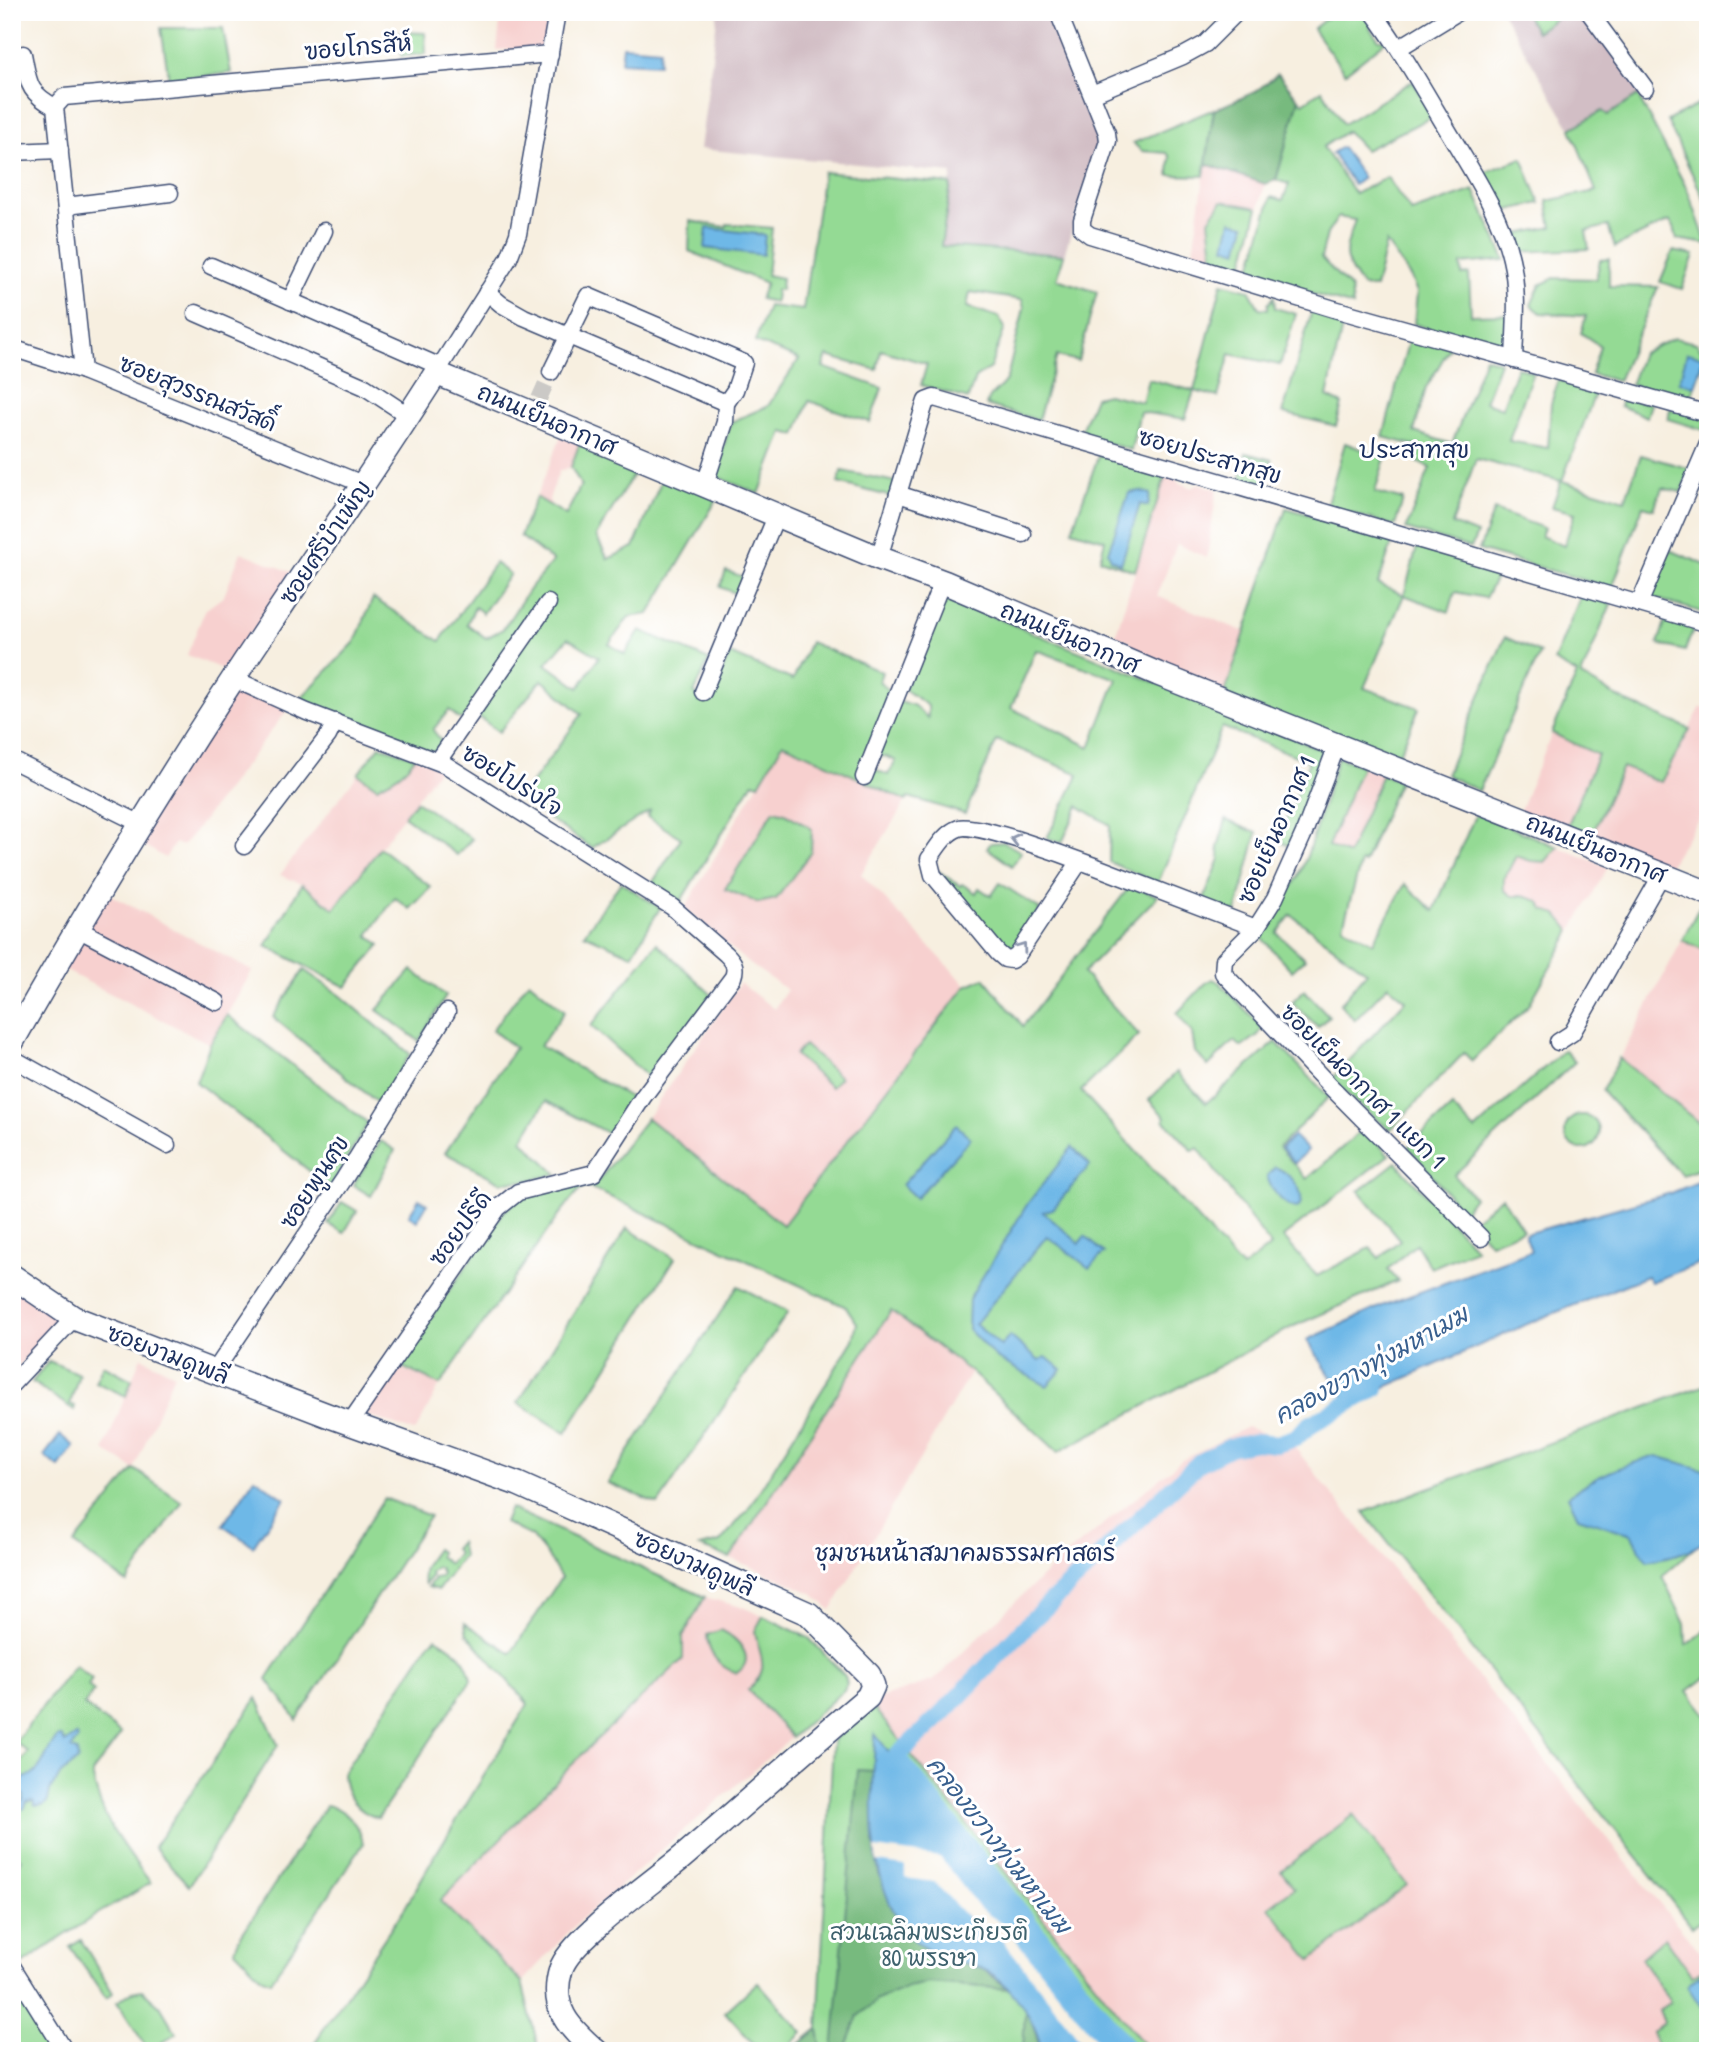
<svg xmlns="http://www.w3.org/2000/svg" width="1720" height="2063" font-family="'Patrick Hand','Playpen Sans Thai',sans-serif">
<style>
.built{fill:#f7d0cf}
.industrial{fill:#d2bec5}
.green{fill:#94da94;stroke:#588479;stroke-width:2;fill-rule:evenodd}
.forest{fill:#77ba7e;stroke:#49746e;stroke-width:2}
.water{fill:#6eb8e7;stroke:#4474a2;stroke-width:2}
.pier{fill:#f7efe0}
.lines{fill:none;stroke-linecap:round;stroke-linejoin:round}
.canal{stroke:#6eb8e7;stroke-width:18}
.street-tunnel{stroke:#cbc9c6;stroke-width:16;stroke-dasharray:16 8;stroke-linecap:butt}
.street-casing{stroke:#3c4c72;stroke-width:19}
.secondary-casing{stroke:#3c4c72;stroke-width:26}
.street{stroke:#fff;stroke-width:16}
.secondary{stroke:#fff;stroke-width:23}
.oneway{stroke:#8d97ae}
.labels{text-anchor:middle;stroke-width:6;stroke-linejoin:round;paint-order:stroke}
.street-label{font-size:23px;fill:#1b2f5e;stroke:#fff}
.park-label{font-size:23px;fill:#3f626e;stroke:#fff}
.neighbourhood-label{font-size:24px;fill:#1b2f5e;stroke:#fff}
.water-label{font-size:24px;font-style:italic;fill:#385f8e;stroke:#fff}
</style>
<rect width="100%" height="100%" fill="#fff"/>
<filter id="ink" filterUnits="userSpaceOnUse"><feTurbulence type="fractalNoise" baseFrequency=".0143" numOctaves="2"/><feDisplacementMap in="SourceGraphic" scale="14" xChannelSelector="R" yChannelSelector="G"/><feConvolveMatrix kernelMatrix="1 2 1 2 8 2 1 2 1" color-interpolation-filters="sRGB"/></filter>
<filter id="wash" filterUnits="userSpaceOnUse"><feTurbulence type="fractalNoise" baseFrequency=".00686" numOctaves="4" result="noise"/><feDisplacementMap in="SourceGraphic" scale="28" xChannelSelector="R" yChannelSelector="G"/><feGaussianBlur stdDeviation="1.57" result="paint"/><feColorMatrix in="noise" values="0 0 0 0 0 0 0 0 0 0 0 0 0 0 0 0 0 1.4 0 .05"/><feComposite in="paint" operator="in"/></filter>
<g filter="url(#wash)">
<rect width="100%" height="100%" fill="#f7efe0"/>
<g class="built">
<path d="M501,12H549L544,48L497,50Z"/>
<path d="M1206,164L1265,184L1241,273L1192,258Z"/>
<path d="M562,434L580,442L571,467L559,471L549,499L551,505L578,524L520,536Z"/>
<path d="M1166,474L1173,475L1179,483L1192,488L1199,484L1217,489L1207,558L1177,544L1157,596L1245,632L1224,696L1127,649L1130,641L1115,636Z"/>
<path d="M241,552L291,572L227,671L187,655L205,610L224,596Z"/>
<path d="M1577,674L1627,702L1689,729L1701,707L1708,711V804L1666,870L1519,812Z"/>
<path d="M236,684L287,710L196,830L182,846L175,843L165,858L137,841Z"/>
<path d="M783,742L906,801L861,874L966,985L984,978L1023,1027L1100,1111L906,1321L971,1372L831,1610L812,1593L730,1558L891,1310L647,1118L740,983L774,1009L787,990L747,962L685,908Z"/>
<path d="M380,746L441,766L334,909L302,884L280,875Z"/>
<path d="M1338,757L1382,774L1348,855L1311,840Z"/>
<path d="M1511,828L1608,867L1529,1005L1486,963Z"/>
<path d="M105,892L252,971L210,1044L62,969Z"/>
<path d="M1700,906L1708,908V1166L1682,1175L1603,1091Z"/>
<path d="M12,1288L56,1317L52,1330L12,1372Z"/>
<path d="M141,1357L174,1374L134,1469L104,1450Z"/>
<path d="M397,1367L440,1385L415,1432L363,1414Z"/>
<path d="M1247,1427L1292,1444L1646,1887L1708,1961V2051H1149L869,1702L934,1680L1053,1566L1182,1460Z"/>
<path d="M705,1597L745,1608L809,1638L845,1676L847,1683L844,1690L792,1737L577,1923L522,1982L439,1902L592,1744L683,1659V1636Z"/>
</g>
<g class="industrial">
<path d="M718,12H1048L1101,135L1064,255L941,246L952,173L700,149Z"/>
<path d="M1502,12H1584L1642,94L1608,116L1602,111L1571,129Z"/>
</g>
<g class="green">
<path d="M1334,12H1363L1372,21L1370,28L1379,40H1387L1345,73L1313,29Z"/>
<path d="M1524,12H1566L1536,32Z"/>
<path d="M161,28H223L231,73L169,80Z"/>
<path d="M399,32L425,33L426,54L401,56Z"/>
<path d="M1413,81L1434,116L1365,150L1347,131L1323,147L1355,194L1387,177C1395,190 1403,199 1411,212L1474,190L1505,260L1461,264L1462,275L1469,274L1471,315L1511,314L1507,353L1414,324L1417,292L1411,278L1386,242L1375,288L1362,286C1339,256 1345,252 1355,220L1338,217L1327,234L1321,258L1351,289L1353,306L1249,275L1271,197L1283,200L1289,184L1276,180L1299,99L1303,103L1322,90L1343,124Z"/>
<path d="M1638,96L1688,191L1707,244L1677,239L1674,227L1669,221L1615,247L1608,226L1586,231L1589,249L1517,252L1508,236L1552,227L1547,201L1596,191L1571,129L1602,111L1608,115Z"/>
<path d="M1708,99V207L1667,121Z"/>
<path d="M1214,109L1204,176L1169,175L1170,157L1167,153L1142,151L1133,143Z"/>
<path d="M1522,158L1540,203L1500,212L1481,174Z"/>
<path d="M823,172L951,184L941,246L1064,255L1057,279L1097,292L1078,361L1057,356L1038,420L986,405C989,393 1002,389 1007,378L1024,308L1022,300L970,292L967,307L999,317L1005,328L990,368L975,378L968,399L921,385L927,364L881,350L877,370L827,356L823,367L882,388L870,422L809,401L796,435L783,432L759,494L715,476L731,422L768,406L799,359L755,342L768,306L803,310Z"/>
<path d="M1222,201L1258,208L1241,273L1214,265L1209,220Z"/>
<path d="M690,221L726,227L727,224L772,228L767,275L782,278L781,290H776L775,302L760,299L766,283L689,251Z"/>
<path d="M1673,251L1694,255L1682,289L1660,282Z"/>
<path d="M1609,259V286L1658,287L1618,381L1591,374L1600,346L1581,333L1586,316L1541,313L1531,305L1540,285L1554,278L1596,279L1600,260Z"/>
<path d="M1222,283L1249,290L1259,308L1268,309V304L1274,297L1275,308L1296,314L1280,365L1230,354L1218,397L1194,391L1185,419L1140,412L1131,450L1079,435L1095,397L1107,394L1142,402L1148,379L1194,391Z"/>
<path d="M1312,310L1344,318L1327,397L1342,404L1336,426L1283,413Z"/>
<path d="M1410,335L1450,347L1426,388L1414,432L1452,444L1485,357L1500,362L1485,402L1502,408L1517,367L1533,372L1509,441L1548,448L1551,404L1558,380L1596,391L1562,481L1625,500L1641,455L1691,469L1681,492L1662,488L1654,509L1643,506L1612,588L1479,550L1494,510L1544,528L1541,536L1564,546L1575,513L1552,507L1561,481L1476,459L1452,524L1477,534L1471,548L1406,529L1430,468L1416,461L1421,447L1383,437Z"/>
<path d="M1674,338L1696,343L1706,356L1690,400L1630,385L1642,353Z"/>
<path d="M1622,397L1651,404L1647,417L1620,406Z"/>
<path d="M1670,409L1703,417L1708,423L1707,431L1668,419Z"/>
<path d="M580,442L639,465L596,536L608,559L634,547L664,474L719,496L649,614L629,617L609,644L625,654L640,630L709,660L694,693L708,701L730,654L793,680L810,642L882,672L879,681L892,694L860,779L783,743L759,784L753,782L679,904L651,885L681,838L647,817L651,810L592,848L534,809V803L522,796L582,714L542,680L499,732L476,715L459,719L449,710L433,730L442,742L433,754L296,703L355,642L373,598L440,641L495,563L510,574L483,613L475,607L467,624L486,638L503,629L530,588L553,561L520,536L536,497L566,515L581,485L571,467ZM568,638L599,657L579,688L546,664Z"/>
<path d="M1345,443L1385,458L1375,492L1403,500L1395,526L1326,506Z"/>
<path d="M1246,453L1272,460L1264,489L1240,481Z"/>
<path d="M1099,454L1166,474L1135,571L1100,559L1105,540L1072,530Z"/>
<path d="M842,471L896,482L892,497L838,483Z"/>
<path d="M1286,508L1394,538L1378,584L1404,595L1417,547L1500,571L1485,598L1455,592L1449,612L1404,595L1364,688L1419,708L1397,759L1224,696Z"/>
<path d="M1670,550L1708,566V614L1653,598L1651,593Z"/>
<path d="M726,571L744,577L737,594L720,587Z"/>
<path d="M1581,595L1611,604L1581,676L1627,702L1690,729L1661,782L1622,767L1590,839L1566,829L1598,755L1552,733L1577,674L1554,661Z"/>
<path d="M942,596L1328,752L1291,846L1278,841L1309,761L1222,727L1158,883L1109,862L1110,825L1078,806L1062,843L1047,838L1079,774L997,740L965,814L909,797L906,801L866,782L872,768L888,775L896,761L885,756L876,758L899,702L913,705L928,718V706L904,689ZM1036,650L1117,679L1090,747L1011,708Z"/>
<path d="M1666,619L1694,627L1685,651L1658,644Z"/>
<path d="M1505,637L1540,653L1479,791L1446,775Z"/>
<path d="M380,746L415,757C406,772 393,779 377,787L358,774Z"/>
<path d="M1338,757L1362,766L1328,846L1348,855L1382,774L1399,781L1364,863L1361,862L1343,926L1373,943L1405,884L1434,911L1476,813L1558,847L1545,862L1531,861L1516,856L1504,879V890L1512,896H1523L1539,901L1544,910L1557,914L1571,931L1529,1005L1472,1061L1464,1053L1390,1130L1353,1100L1332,1079L1406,1000L1388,985L1355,1020L1340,1004L1367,972L1291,915L1277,933L1305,959L1292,971L1259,935L1268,925L1298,877L1307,856Z"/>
<path d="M416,801L472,839L457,855L404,816Z"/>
<path d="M774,810L785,813L812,829L811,852L776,899L758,903L725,889Z"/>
<path d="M1226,820L1257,833L1236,913L1203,901L1220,859L1218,847Z"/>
<path d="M1004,842L1021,852L1012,866L987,848L991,843Z"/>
<path d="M380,848L431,887L410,909L395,898L368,935L380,945L346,987L266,946L302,884L334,909Z"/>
<path d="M937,870L960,886L962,884L976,893L979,888L991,896L1000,883L1040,909L1013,951L1003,952Z"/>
<path d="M621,882L660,908L632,955L584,934Z"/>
<path d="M1130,886L1158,896L1083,973L1139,1035L1081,1091L1242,1268L1271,1246L1198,1148L1193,1151L1164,1120L1165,1117L1149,1100L1177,1072L1206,1103L1276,1042L1329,1097L1279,1147L1307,1179L1364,1128L1389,1155L1283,1237L1317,1276L1370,1248L1379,1258L1400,1240L1359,1191L1396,1162L1476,1249L1431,1268L1416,1244L1388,1269L1398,1281L1294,1326L1058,1452L971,1372L891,1311L730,1558L700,1547L720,1542L747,1511L853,1340L857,1323L846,1307L589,1187L580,1189L558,1216L440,1385L398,1365L504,1211L525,1194L598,1181L647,1118L783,1225L966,986L984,978L1023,1026Z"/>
<path d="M1700,906L1708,908V952L1682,940Z"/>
<path d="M657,943L712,995L649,1078L591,1026Z"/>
<path d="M304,970L340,995L410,1054L379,1104L273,1017Z"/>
<path d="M412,970L446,996L419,1041L377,1010Z"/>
<path d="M1213,979L1220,983L1263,1028L1258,1035L1242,1047L1234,1041L1208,1066L1195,1052L1192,1033L1177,1013L1206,983Z"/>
<path d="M529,981L565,1011L540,1046L633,1099L609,1134L546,1101L522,1140L557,1174L525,1181L500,1182L445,1153L515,1048L492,1030Z"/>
<path d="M1304,990L1329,1016L1318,1027L1292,1002Z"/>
<path d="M227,1015L368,1123L330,1187L196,1082L210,1044Z"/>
<path d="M804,1045L840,1077L831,1087L795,1055Z"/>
<path d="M1564,1050L1575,1062L1454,1175L1474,1197L1463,1212L1408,1147L1452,1107L1475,1130Z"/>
<path d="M1619,1058L1708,1130V1166L1682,1175L1602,1091Z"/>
<circle cx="1582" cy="1132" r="17"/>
<path d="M381,1141L395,1150L371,1196L353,1185Z"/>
<path d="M1502,1197L1523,1230L1490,1243L1472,1221Z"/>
<path d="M342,1202L357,1211L344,1233L328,1224Z"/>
<path d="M627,1228L675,1258L566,1433L518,1403Z"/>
<path d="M738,1286L788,1312L658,1504L608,1483Z"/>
<path d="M49,1361L79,1374L70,1404L75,1406L74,1410L32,1382Z"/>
<path d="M103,1365L132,1380L126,1396L95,1382Z"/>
<path d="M1708,1384V1536L1662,1576L1685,1624L1686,1645L1708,1629V1676L1688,1691L1708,1717V1915L1692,1927L1364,1512Z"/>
<path d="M134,1469L182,1502L127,1583L74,1544Z"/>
<path d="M384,1498L430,1516L297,1720L267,1679Z"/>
<path d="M510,1508L705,1597L683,1636V1659L592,1744L440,1901L522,1982L538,2047L536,2051H309L406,1906L434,1857L528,1704L467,1634L465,1623L511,1653L561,1578L547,1555L531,1536L504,1523Z"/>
<path d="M460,1542L463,1556L438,1590L428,1587L434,1578L440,1577L442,1574L439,1567H436L430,1572L431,1576L425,1584C418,1570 428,1561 436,1549L440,1552L439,1556L449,1564L458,1553L454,1549Z"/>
<path d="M763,1616L809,1638L845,1676L847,1683L844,1690L792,1737L748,1690C772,1668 760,1659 755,1631Z"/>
<path d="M721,1630C737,1638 758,1658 737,1673C720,1668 707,1653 707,1635Z"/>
<path d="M436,1638C454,1649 468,1657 471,1680L378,1818C357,1812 343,1794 343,1773L429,1644Z"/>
<path d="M75,1665L92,1679L88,1686L94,1691L84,1705L121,1734L92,1773C101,1821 122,1845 151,1883L99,1913L20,1965L12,1953V1871L22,1859L12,1852V1772H14L28,1752L15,1742Z"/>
<path d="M257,1698L278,1745L189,1886L154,1847Z"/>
<path d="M869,1702L1149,2051H791L818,2029L833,1741Z"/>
<path d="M326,1805C344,1807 361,1827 363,1844L271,1981L262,1978L235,1950L239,1939Z"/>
<path d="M1353,1815L1407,1885L1311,1960L1269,1907L1294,1888L1281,1871Z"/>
<path d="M1665,1937L1692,1976L1700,1971L1708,1983V2051H1649L1656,2045L1652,2032L1664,2022L1659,2010L1670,2002L1641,1958Z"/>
<path d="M81,1940L113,1993L106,1998L70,1947Z"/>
<path d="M12,1982L16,1988L53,2051H12Z"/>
<path d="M758,1982L803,2033L784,2051H760L725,2012Z"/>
<path d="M142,1990L160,2006L176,2033L149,2051L117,2002L132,1992Z"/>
</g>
<g class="forest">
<path d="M1278,74L1299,99L1276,180L1265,184L1206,164L1214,110L1255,92Z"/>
<path d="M858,1770L874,1771V1843L879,1874L892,1907L934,1954L983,1969L1009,1989L929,1983L908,1987L877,2000L858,2016L844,2051H833Z"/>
<path d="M1025,2010L1031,2018L1041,2051H1023Z"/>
<path d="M818,2029L822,2051H791Z"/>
</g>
<g class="water">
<path d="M623,46L660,49L659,64L621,62Z"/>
<path d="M1342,147L1363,178L1354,185L1332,153Z"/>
<path d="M1231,221L1245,225L1238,251L1225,247Z"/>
<path d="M707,228L765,235L763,255L705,248Z"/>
<path d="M1687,353L1703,357L1695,386L1679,382Z"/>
<path d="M1140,491L1150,494L1148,506L1140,504L1121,564L1111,559L1108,552L1129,493Z"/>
<path d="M956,1125L971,1138L916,1198L902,1185Z"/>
<path d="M1294,1136L1308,1150L1295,1163L1281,1148Z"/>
<path d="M1072,1147L1090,1165L1053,1209L1043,1212L1079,1243L1085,1236L1104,1253L1089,1268L1047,1236L975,1324L1001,1346L1010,1336L1039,1361L1046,1357L1062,1370L1047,1386L996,1358L968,1329L969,1299L1028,1203Z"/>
<path d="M1275,1167C1290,1173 1307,1191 1299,1207L1295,1208C1281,1203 1271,1190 1267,1176Z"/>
<path d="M1708,1178V1260L1651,1282L1647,1276L1532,1322L1388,1386L1347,1401L1307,1340L1382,1306L1531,1251L1525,1234L1671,1193Z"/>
<path d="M419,1199L427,1204L417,1221L409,1215Z"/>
<path d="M60,1435L74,1446L59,1467L44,1456Z"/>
<path d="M1657,1456L1708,1471V1538C1693,1553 1667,1557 1647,1561L1631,1534L1578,1517L1568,1496C1596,1475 1624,1465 1657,1456Z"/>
<path d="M255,1478L285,1499L253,1546L223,1525Z"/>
<path d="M875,1734L1122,2051H1041C1038,2022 1008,1978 980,1968C955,1959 928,1956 908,1935C904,1930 901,1922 897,1917C865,1862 873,1795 875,1734Z"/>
<path d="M76,1735L78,1738L71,1749L77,1751L78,1760L61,1774L50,1790L48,1801L44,1805L35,1806L33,1801L27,1802L24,1809H21L19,1805L24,1799V1795L19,1794L17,1787L24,1778C44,1773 45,1749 58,1737H62L65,1743Z"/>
<path d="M1699,1975L1708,1988V2017L1687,1986Z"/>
</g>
<path class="pier" d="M875,1848L940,1857L980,1909L1003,1924L1096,2040L1099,2051H1085L1084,2045L998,1934L970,1920L934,1882L905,1878V1866L877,1862Z"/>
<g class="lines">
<path class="canal" d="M1129,2051L897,1756L942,1714L1033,1619L1199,1463L1230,1447L1257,1442L1277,1444L1295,1438L1311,1424L1376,1388"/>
</g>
</g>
<g filter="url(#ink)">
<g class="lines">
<path class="street-tunnel" d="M539,399L551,372"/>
<g class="street-casing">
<g id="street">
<path d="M1058,12L1107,133L1108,141L1082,220V229L1090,235L1334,309L1708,414"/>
<path d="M1373,12C1403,52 1427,96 1453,139C1475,176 1501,216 1511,259C1519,292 1515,327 1514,360"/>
<path d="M1589,12L1645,88"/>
<path d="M1399,48L1458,12"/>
<path d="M23,54C29,83 27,92 55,107"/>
<path d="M1092,94L1183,56L1205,44L1237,12"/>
<path d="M12,152L60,150"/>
<path d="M66,206L170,193"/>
<path d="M211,266L441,367"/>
<path d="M487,292L501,304L524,317L726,403L725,422L705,484"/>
<path d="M290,301L324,231"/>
<path d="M196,313L365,387L409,416"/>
<path d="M12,348L83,371L365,485"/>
<path d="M83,371L55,107L64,97L550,54"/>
<path d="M551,372L588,296L744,363L735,390L726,403"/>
<path d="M436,373L509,258L518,234L557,12"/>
<path d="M898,494L1023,534"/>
<path d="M879,558L923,410L926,401L934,398L1708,624"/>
<path d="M1639,604L1708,444"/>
<path d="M234,679L307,712L446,765L672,907L726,954C733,961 737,966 733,977L643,1097L594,1173L518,1192L498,1208L349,1424"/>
<path d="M703,692L777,514"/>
<path d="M1337,745L1304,833L1275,898L1256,928L1224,960L1223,973L1331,1087L1481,1238"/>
<path d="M12,760L141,824"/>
<path d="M438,761L548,603"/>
<path d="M864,777L942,582"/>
<path d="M244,846L328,736L335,722"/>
<path d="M1080,861L1017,956L1011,960L1005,959L998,953L933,875L929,859C937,848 945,833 959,828C975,822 1073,858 1094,866L1256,928"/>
<path d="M76,928L217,1002"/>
<path d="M1558,1042L1572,1033L1662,874"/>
<path d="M12,1058L167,1145"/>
<path d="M214,1372L344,1179L447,1012"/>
<path d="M12,1384L74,1318"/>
<path d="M12,1966L65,2051"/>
</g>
</g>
<g class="secondary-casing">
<g id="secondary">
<path d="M12,1042C93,900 178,760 269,625C325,541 382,458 436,373L879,558L946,583L1158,674L1708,893"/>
<path d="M12,1276L74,1318L327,1415L518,1484L809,1614L869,1675L873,1686L868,1697C807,1748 747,1802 686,1854C659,1878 570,1939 561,1969C549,2008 569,2028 596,2051"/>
</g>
</g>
<use href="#street" class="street"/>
<use href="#secondary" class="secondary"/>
</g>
<defs><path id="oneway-chevron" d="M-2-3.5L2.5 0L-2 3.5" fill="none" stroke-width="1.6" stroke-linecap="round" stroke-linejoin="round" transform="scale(1.75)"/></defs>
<g class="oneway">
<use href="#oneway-chevron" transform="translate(1015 839) rotate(-166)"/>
<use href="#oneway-chevron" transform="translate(1022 947) rotate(-54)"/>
</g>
</g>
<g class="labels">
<g class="street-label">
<text transform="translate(358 47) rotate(-5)" y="8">ฃอยโกรสีห์</text>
<text transform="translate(198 393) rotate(22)" y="8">ซอยสุวรรณสวัสดิ์</text>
<text transform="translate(547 419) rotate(23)" y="8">ถนนเย็นอากาศ</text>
<text transform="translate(1210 456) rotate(16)" y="8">ซอยประสาทสุข</text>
<text transform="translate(325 542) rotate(-56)" y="8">ซอยศรีบำเพ็ญ</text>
<text transform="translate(1070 637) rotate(23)" y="8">ถนนเย็นอากาศ</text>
<text transform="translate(512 780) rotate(32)" y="8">ซอยโปร่งใจ</text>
<text transform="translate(1276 830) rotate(-66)" y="8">ซอยเย็นอากาศ 1</text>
<text transform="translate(1596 848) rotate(22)" y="8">ถนนเย็นอากาศ</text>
<text transform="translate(1363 1086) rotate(45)" y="8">ซอยเย็นอากาศ 1 แยก 1</text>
<text transform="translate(314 1182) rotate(-57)" y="8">ซอยพูนศุข</text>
<text transform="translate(460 1228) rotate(-53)" y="8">ซอยปรีดี</text>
<text transform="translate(168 1354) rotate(21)" y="8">ซอยงามดูพลี</text>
<text transform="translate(694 1563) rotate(24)" y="8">ซอยงามดูพลี</text>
</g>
<g class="park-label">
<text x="929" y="1940">สวนเฉลิมพระเกียรติ<tspan x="929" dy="26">80 พรรษา</tspan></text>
</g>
<g class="neighbourhood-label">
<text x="1414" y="458">ประสาทสุข</text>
<text x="965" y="1561">ชุมชนหน้าสมาคมธรรมศาสตร์</text>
</g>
<g class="water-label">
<text transform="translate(1371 1365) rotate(-29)" y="8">คลองขวางทุ่งมหาเมฆ</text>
<text transform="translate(999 1845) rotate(52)" y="8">คลองขวางทุ่งมหาเมฆ</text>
</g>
</g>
<rect width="1720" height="2063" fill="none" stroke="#fff" stroke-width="42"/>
</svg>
